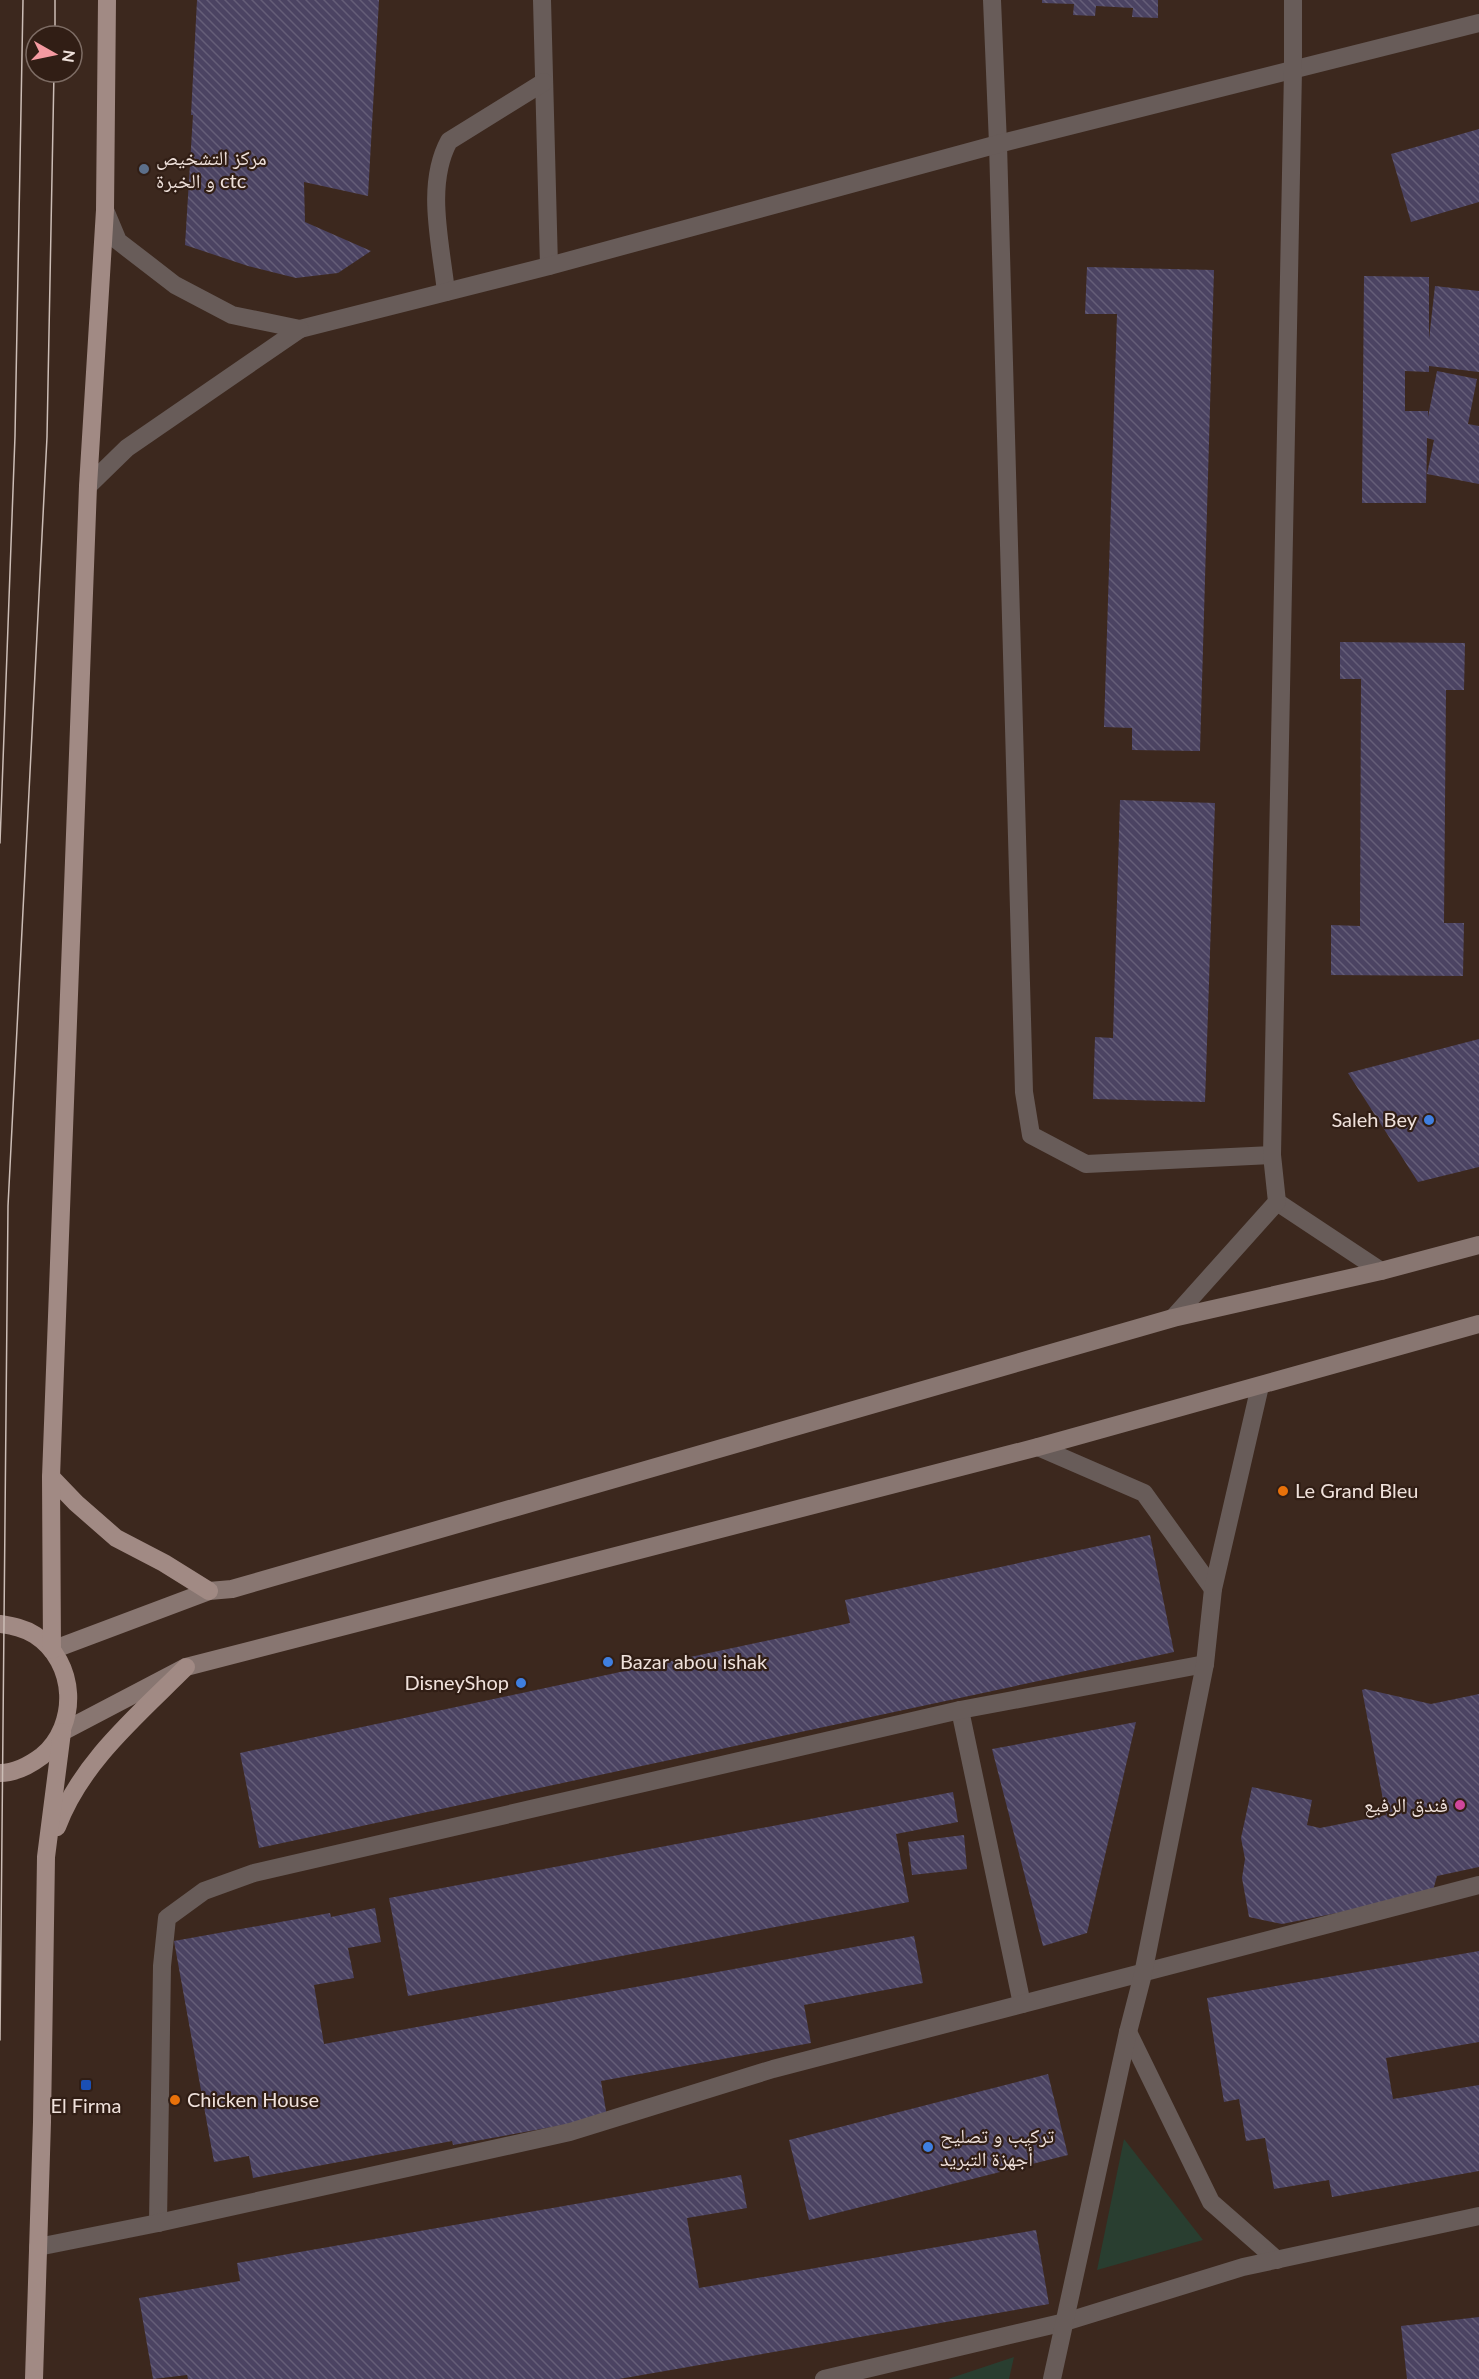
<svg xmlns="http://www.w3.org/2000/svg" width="1479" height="2379" font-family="Lato,'Noto Naskh Arabic',sans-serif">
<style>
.grass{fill:#293e30}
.building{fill:url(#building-back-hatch)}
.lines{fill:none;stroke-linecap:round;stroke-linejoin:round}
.lane{stroke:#685c59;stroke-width:18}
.street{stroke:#685c59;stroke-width:18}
.secondary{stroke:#887671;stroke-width:18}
.primary{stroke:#a18a84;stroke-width:18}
.tram{stroke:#ccbdb6;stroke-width:1.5}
.service-dot{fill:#5c6f8a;stroke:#311e15;stroke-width:2}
.shop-dot{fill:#3f7fe0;stroke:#311e15;stroke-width:2}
.food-dot{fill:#e8710a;stroke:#311e15;stroke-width:2}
.hotel-dot{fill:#d1479c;stroke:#311e15;stroke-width:2}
.transit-dot{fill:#1a4fb4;stroke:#311e15;stroke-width:2}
.labels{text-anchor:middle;stroke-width:4.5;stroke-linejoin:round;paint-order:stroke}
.poi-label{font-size:20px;fill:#efe1db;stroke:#311e15;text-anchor:start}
</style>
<defs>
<pattern id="building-back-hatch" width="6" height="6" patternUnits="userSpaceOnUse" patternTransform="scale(1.5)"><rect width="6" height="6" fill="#4b4362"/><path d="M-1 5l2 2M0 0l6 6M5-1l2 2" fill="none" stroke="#655e78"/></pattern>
</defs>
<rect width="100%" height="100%" fill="#3c281e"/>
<g class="grass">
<path d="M1124,2139L1203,2240L1097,2270Z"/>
<path d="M1014,2357L1009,2379H948Z"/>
</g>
<g class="building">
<path d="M197,0H379L368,196L304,182L305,222L371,251L338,273L296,278L248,266L185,245L193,115H191Z"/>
<path d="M1042,0H1158V18L1132,17L1133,8L1096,6L1095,16L1073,15L1074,4L1042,3Z"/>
<path d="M1479,129V202L1411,222L1391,154Z"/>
<path d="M1087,267L1214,270L1200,751L1132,750V728L1104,727L1117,314H1085Z"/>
<path d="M1364,276L1429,277V339L1435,286L1479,291V372L1429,366V372L1405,371V411H1428V417L1437,371L1477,379L1468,424L1479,426V484L1427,474L1434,440L1427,438L1426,503H1362Z"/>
<path d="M1340,642L1465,643L1464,690H1446L1444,923H1464L1463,976L1331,975V925L1360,926L1361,679H1340Z"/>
<path d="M1120,800L1215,803L1205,1102L1093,1099L1095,1037L1113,1038Z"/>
<path d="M1479,1039V1167L1418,1182L1348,1073Z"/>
<path d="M1150,1535L1174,1652L259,1848L240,1753L850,1623L845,1600Z"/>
<path d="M1365,1689L1431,1704L1479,1694V1867L1437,1876L1432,1894L1282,1924L1249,1917L1242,1878L1245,1859L1241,1838L1252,1787L1312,1800L1307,1825L1320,1828L1386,1815L1362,1690Z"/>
<path d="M1136,1722L1087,1933L1043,1946L992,1749Z"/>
<path d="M953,1792L958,1822L896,1834L909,1902L408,1996L389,1898Z"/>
<path d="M964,1835L967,1869L912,1875L908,1842Z"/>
<path d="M375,1908L381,1942L348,1948L354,1978L314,1985L324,2044L914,1936L923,1983L804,2005L811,2043L601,2081L607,2117L453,2145L452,2141L253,2178L249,2156L214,2162L174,1941L330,1913L331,1917Z"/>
<path d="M1479,1951V2042L1386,2058L1393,2099L1479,2085V2171L1332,2197L1329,2180L1274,2189L1265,2138L1246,2141L1239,2099L1224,2102L1207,1998Z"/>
<path d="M1048,2074L1068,2155L809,2220L789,2140Z"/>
<path d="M741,2175L747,2208L687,2218L699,2288L1036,2230L1049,2304L619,2379H188L187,2375L153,2379L139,2298L240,2281L237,2263Z"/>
<path d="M1479,2317V2379H1407L1401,2326Z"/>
</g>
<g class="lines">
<g class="lane">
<path d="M542,0L549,266"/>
<path d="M446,292C441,244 425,185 449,141L544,82"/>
</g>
<g class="street">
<path d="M992,0L998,144L1024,1092L1031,1135L1086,1164L1272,1155"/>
<path d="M300,329L549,266L998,144L1479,23"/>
<path d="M88,486L127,448L300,329L232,315L175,285L118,241L105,210"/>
<path d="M1277,1202L1381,1271"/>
<path d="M1173,1318L1277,1202L1272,1155L1293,70V0"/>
<path d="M1038,1447L1144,1493L1213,1589"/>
<path d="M960,1710L1022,2004"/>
<path d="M1128,2032L1211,2202L1277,2260"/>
<path d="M158,2223L162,1966L167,1918L204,1891L254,1873L960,1710L1205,1664"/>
<path d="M38,2247L158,2223L570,2132L773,2069L1479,1885"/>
<path d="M824,2379L1065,2322L1243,2267L1479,2216"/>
<path d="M1052,2379L1128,2032L1143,1974L1205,1664L1213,1589L1260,1386"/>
</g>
<g class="secondary">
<path d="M52,1650L209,1591L232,1589L1173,1318L1381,1271L1479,1245"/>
<path d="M62,1732L186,1667L1038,1447L1479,1324"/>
</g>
<g class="primary">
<path d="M51,1477L76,1503L116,1538L164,1563L209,1591"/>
<path d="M0,1624C13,1626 24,1628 35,1635C77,1662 79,1725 42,1756C30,1765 16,1773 0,1773"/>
<path d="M52,1650L51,1477L88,486L105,210L107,0"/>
<path d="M57,1827C81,1762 138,1715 186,1667"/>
<path d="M34,2379L42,2122L46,1857L62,1732"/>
</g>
<g class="tram">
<path d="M55,36V0"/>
<path d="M0,843L15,436L23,0"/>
<path d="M0,2040L8,1206L47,437L54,72"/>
</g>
</g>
<circle class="service-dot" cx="144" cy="169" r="6"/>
<g class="shop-dot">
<circle cx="1429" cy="1120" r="6"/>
<circle cx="608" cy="1662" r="6"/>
<circle cx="521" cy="1683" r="6"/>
<circle cx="928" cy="2147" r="6"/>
</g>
<g class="food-dot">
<circle cx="1283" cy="1491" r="6"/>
<circle cx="175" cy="2100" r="6"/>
</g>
<circle class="hotel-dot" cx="1460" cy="1805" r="6"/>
<rect class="transit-dot" x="80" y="2079" width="12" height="12" rx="3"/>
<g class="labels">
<g class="poi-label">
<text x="156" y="165">مركز التشخيص<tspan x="156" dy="23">و الخبرة ctc</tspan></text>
<text x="1417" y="1127" text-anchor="end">Saleh Bey</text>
<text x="1295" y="1498">Le Grand Bleu</text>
<text x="620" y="1669">Bazar abou ishak</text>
<text x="509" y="1690" text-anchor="end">DisneyShop</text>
<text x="1448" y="1812" text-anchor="end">فندق الرفيع</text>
<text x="187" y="2107">Chicken House</text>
<text x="86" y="2113" text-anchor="middle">El Firma</text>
<text x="940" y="2143">تركيب و تصليح<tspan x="940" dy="23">أجهزة التبريد</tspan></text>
</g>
</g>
<g transform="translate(54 54) rotate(99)"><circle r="28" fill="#311e15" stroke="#7d6c64" stroke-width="1.5"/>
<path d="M0-4.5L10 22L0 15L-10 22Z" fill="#f49aa1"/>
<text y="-9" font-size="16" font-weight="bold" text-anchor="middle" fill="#efe1db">N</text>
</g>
</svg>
